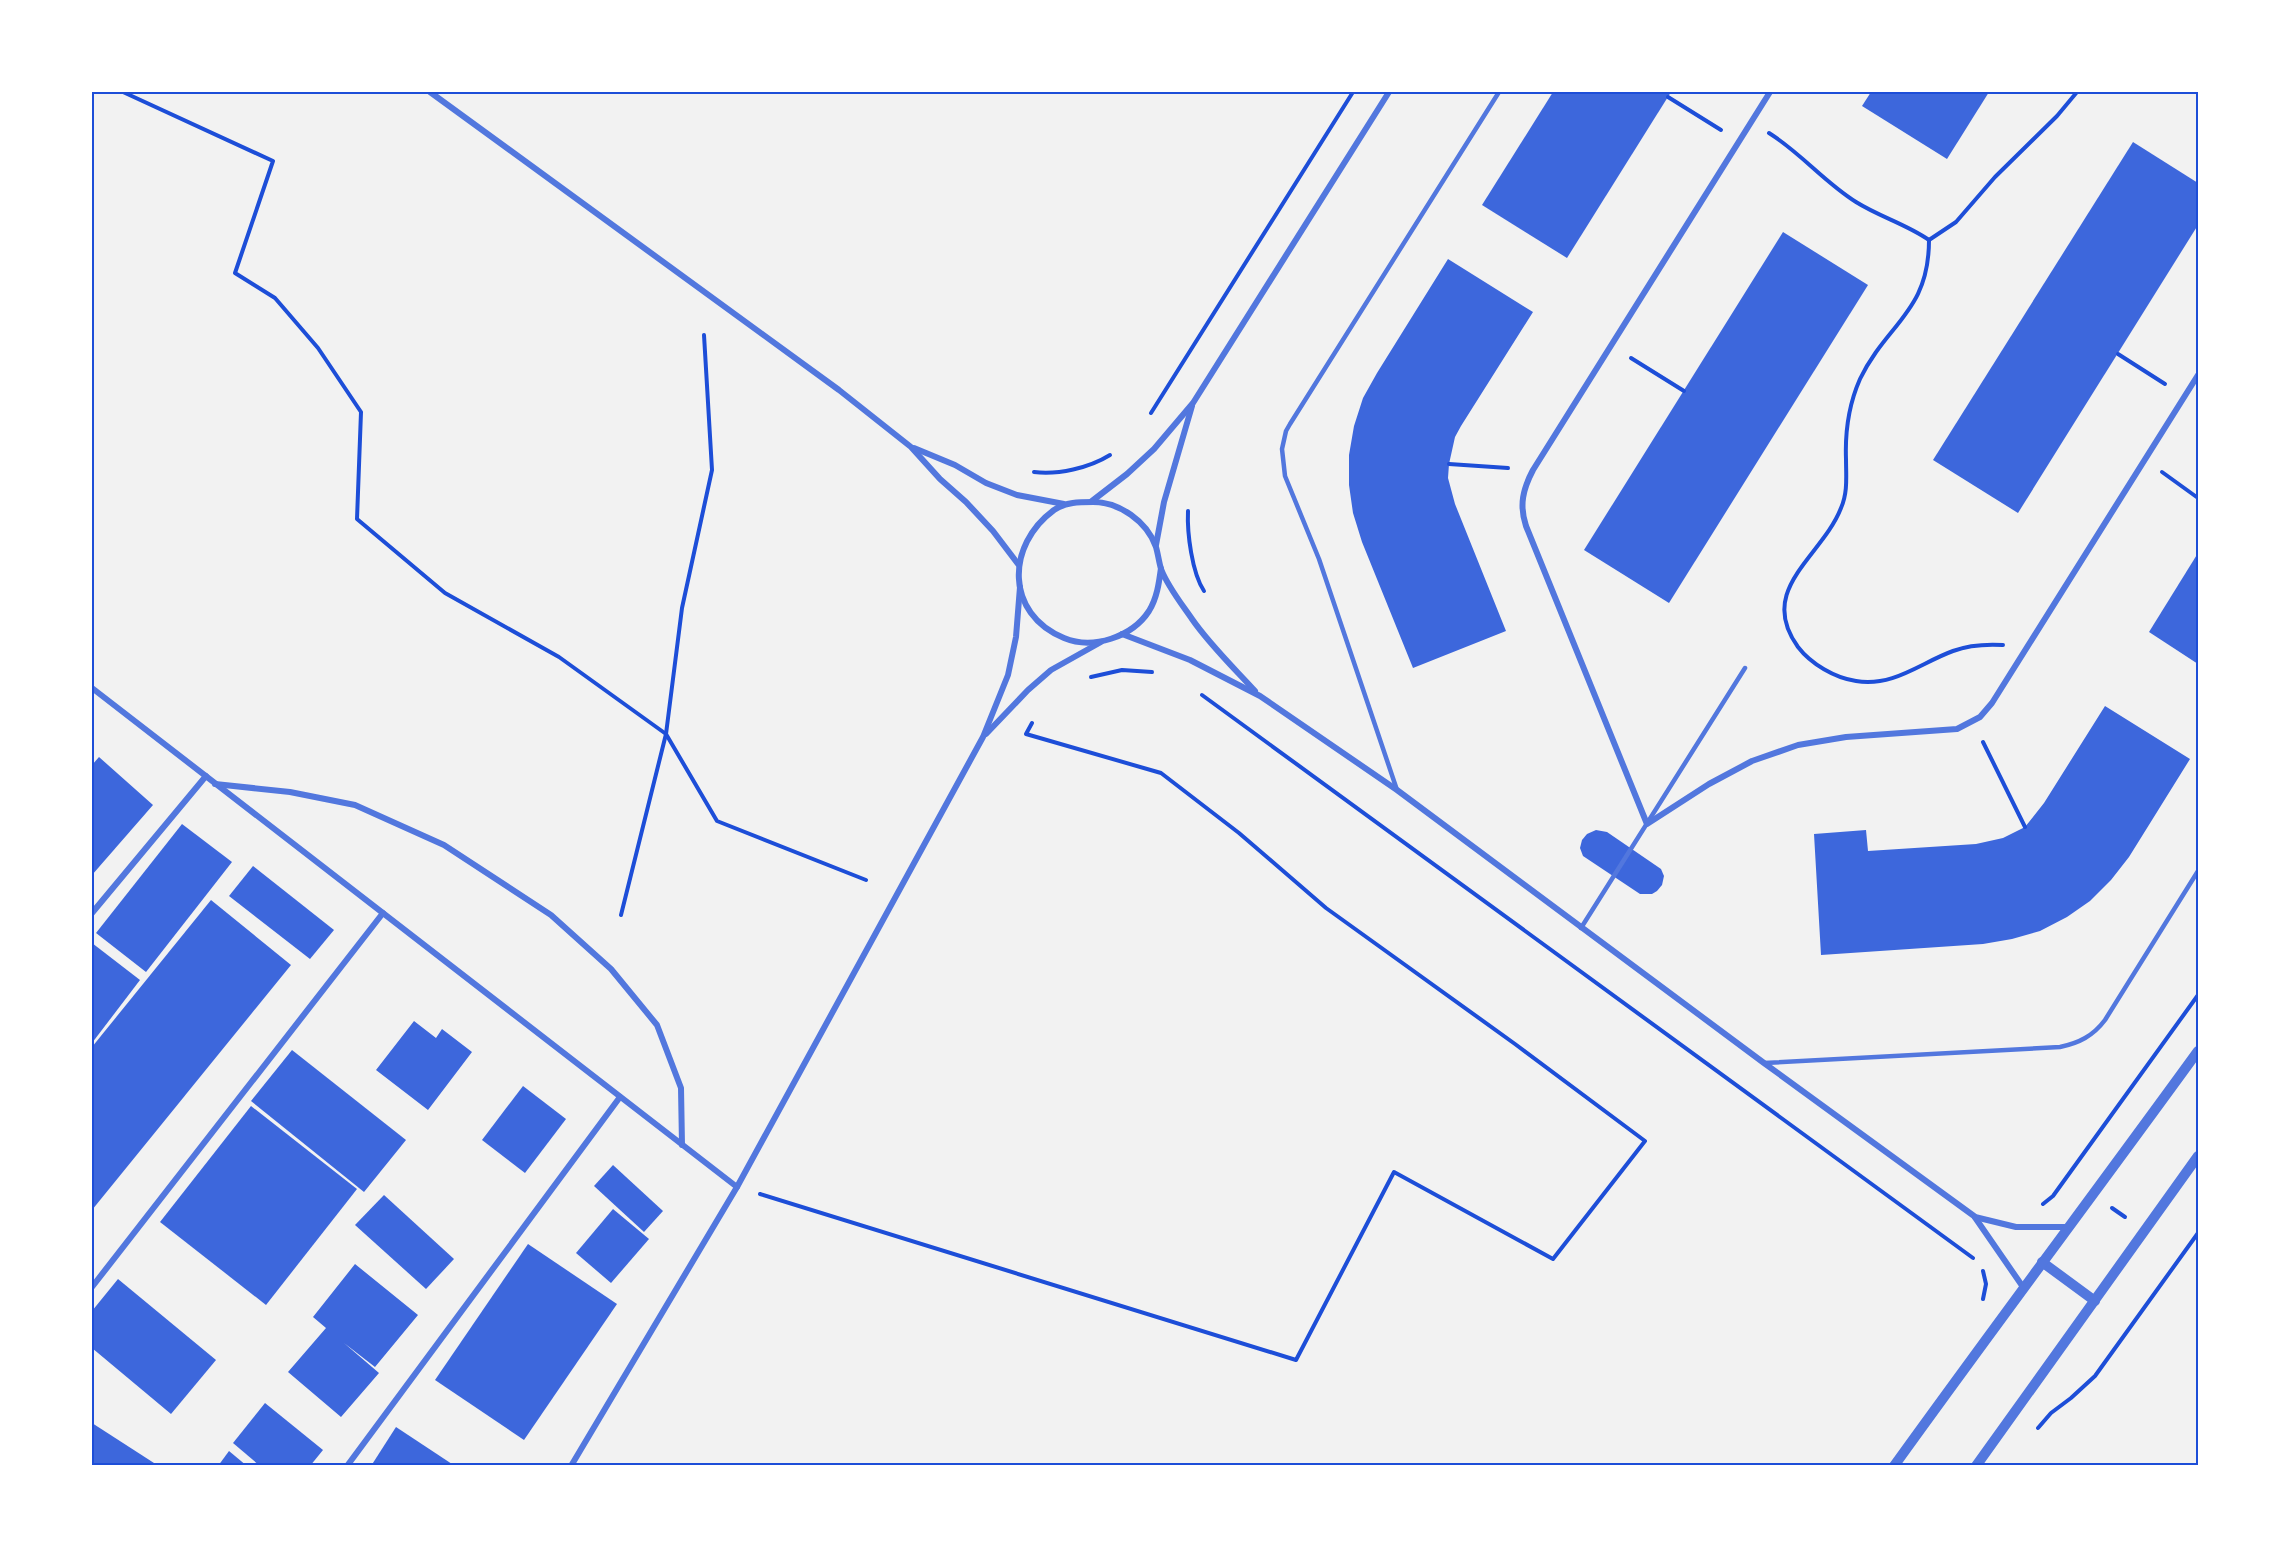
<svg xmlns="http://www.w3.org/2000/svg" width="2290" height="1557" font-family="'DM Sans',sans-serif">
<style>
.building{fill:#3d67dc}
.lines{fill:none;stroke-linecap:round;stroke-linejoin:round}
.path{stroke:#1d4ed8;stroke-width:4}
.service{stroke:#5277de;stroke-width:4.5}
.minor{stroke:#5277de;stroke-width:6}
.tertiary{stroke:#5277de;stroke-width:10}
.neatline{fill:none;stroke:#1d4ed8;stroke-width:2}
</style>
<rect width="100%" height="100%" fill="#f2f2f2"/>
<g class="building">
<path d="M1553,92H1671L1567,258L1482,205Z"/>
<path d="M1871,92H1989L1947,159L1862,106Z"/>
<path d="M2133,142L2198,183V225L2018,513L1933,460Z"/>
<path d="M1783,232L1868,285L1669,603L1584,550Z"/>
<path d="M1448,259L1533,312L1461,426L1455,437L1449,464L1448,478L1455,504L1506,631L1413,668L1362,542L1353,513L1349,485V455L1354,426L1363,398L1377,373Z"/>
<path d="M2198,553V664L2149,632Z"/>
<path d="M2105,706L2190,759L2129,857L2111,880L2090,901L2067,917L2040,931L2012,939L1983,944L1821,955L1814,834L1866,830L1868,851L1976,844L2003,838L2025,827L2044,803Z"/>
<path d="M99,757L153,805L92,875V765Z"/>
<path d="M182,824L232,862L146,972L96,933Z"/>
<path d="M1596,830L1607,832L1661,869L1664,876L1662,885L1657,891L1652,894H1640L1583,856L1580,848L1582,840L1587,834Z"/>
<path d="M253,866L334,930L310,959L229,896Z"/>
<path d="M211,900L291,965L92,1210V1047Z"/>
<path d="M92,943L140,980L92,1043Z"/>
<path d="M414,1021L436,1038L442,1029L472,1052L428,1110L376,1070Z"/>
<path d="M292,1050L406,1140L364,1192L251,1101Z"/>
<path d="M523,1086L566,1119L525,1173L482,1140Z"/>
<path d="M251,1106L357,1189L266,1305L160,1222Z"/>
<path d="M613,1165L663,1211L644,1232L594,1186Z"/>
<path d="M384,1195L454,1259L426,1289L355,1225Z"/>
<path d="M613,1209L649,1239L611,1283L576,1253Z"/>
<path d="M528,1244L617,1304L524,1440L435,1380Z"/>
<path d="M355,1264L418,1315L375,1367L344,1343L379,1373L341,1417L288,1372L326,1328L313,1317Z"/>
<path d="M118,1279L216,1360L171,1414L92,1348V1311Z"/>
<path d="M265,1403L323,1450L310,1466H260L233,1443Z"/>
<path d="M92,1423L154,1463L153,1466H92Z"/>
<path d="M396,1427L455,1466H371Z"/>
<path d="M229,1451L247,1466H218Z"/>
</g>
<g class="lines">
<g class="path">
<path d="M123,92L273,161L235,273L275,298L318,348L361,412L357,519L445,593L559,657L666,734L717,821L866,880"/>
<path d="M1668,97L1721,130"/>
<path d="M1769,133C1801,153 1824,182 1856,202C1880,217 1906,224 1929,240"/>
<path d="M1929,240C1929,312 1887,323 1860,379C1849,404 1845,432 1846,459C1846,476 1848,492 1841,508C1822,557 1756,589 1798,647C1811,664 1835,678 1856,681C1894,687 1920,663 1953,651C1969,645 1986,644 2003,645"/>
<path d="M1929,240L1956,222L1995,177L2057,116L2077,92"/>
<path d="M2118,354L2165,384"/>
<path d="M1631,358L1684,391"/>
<path d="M1151,413L1353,92"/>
<path d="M1449,464L1508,468"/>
<path d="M1034,472C1058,475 1089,468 1110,455"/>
<path d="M2162,472L2198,498"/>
<path d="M1188,511C1187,533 1192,573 1204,591"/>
<path d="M1091,677L1122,670L1152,672"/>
<path d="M1202,695L1973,1258"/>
<path d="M1983,742L2025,827"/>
<path d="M621,915L666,734L682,608L712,470L704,335"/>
<path d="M760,1194L1296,1360L1394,1172L1553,1259L1645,1141L1515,1044L1326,908L1239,833L1161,773L1026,734L1032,723"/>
<path d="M2043,1204L2053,1196L2198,995"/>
<path d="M2112,1208L2125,1217"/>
<path d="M1983,1271L1986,1284L1983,1299"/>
<path d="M2038,1428L2051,1413L2071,1398L2095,1376L2198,1233"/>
</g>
<g class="service">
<path d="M1397,790L1319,559L1285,476L1282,449L1286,431L1290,424L1499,92"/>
<path d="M1581,928L1745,668"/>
<path d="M1764,1063L2060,1047C2079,1043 2093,1036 2105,1020L2198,871"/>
</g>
<g class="minor">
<path d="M430,92L839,390L911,447L940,479L966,502L993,531L1018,564"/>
<path d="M1770,92L1533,470C1523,489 1519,505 1526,526L1647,824L1709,784L1752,761L1798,745L1846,737L1957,729L1980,717L1992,703L2198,375"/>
<path d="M914,448L955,465L986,483L1017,495L1064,504"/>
<path d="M1092,501L1127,474L1154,449L1193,403L1389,92"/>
<path d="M1156,545L1164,502L1192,406"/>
<path d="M1161,568C1159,583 1157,598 1149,611C1132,637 1093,650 1064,638C1005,614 1006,545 1054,510C1066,502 1079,502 1093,502C1119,502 1147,521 1156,547C1158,554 1159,562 1161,569C1168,587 1181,603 1192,619C1210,645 1234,668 1255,691"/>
<path d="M1122,634L1190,660L1260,696L1397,790L1764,1063L1974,1216L2023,1287"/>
<path d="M92,688L737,1187"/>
<path d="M986,734L1028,690L1051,670L1101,642"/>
<path d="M215,784L290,792L355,805L444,845L551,915L611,969L657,1025L681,1088L682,1145"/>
<path d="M92,913L206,776"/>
<path d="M1975,1217L2016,1227H2068"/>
<path d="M92,1287L383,913"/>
<path d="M347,1466L620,1097"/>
<path d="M571,1466L737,1187L983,737L1008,675L1016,637L1020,587"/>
</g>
<g class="tertiary">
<path d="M2042,1262L2095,1301"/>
<path d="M1894,1466C1994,1327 2097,1190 2198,1051"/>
<path d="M1976,1466L2198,1156"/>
</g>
</g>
<rect width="2290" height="1557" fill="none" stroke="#ffffff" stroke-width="186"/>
<rect x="93" y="93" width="2104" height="1371" class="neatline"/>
</svg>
